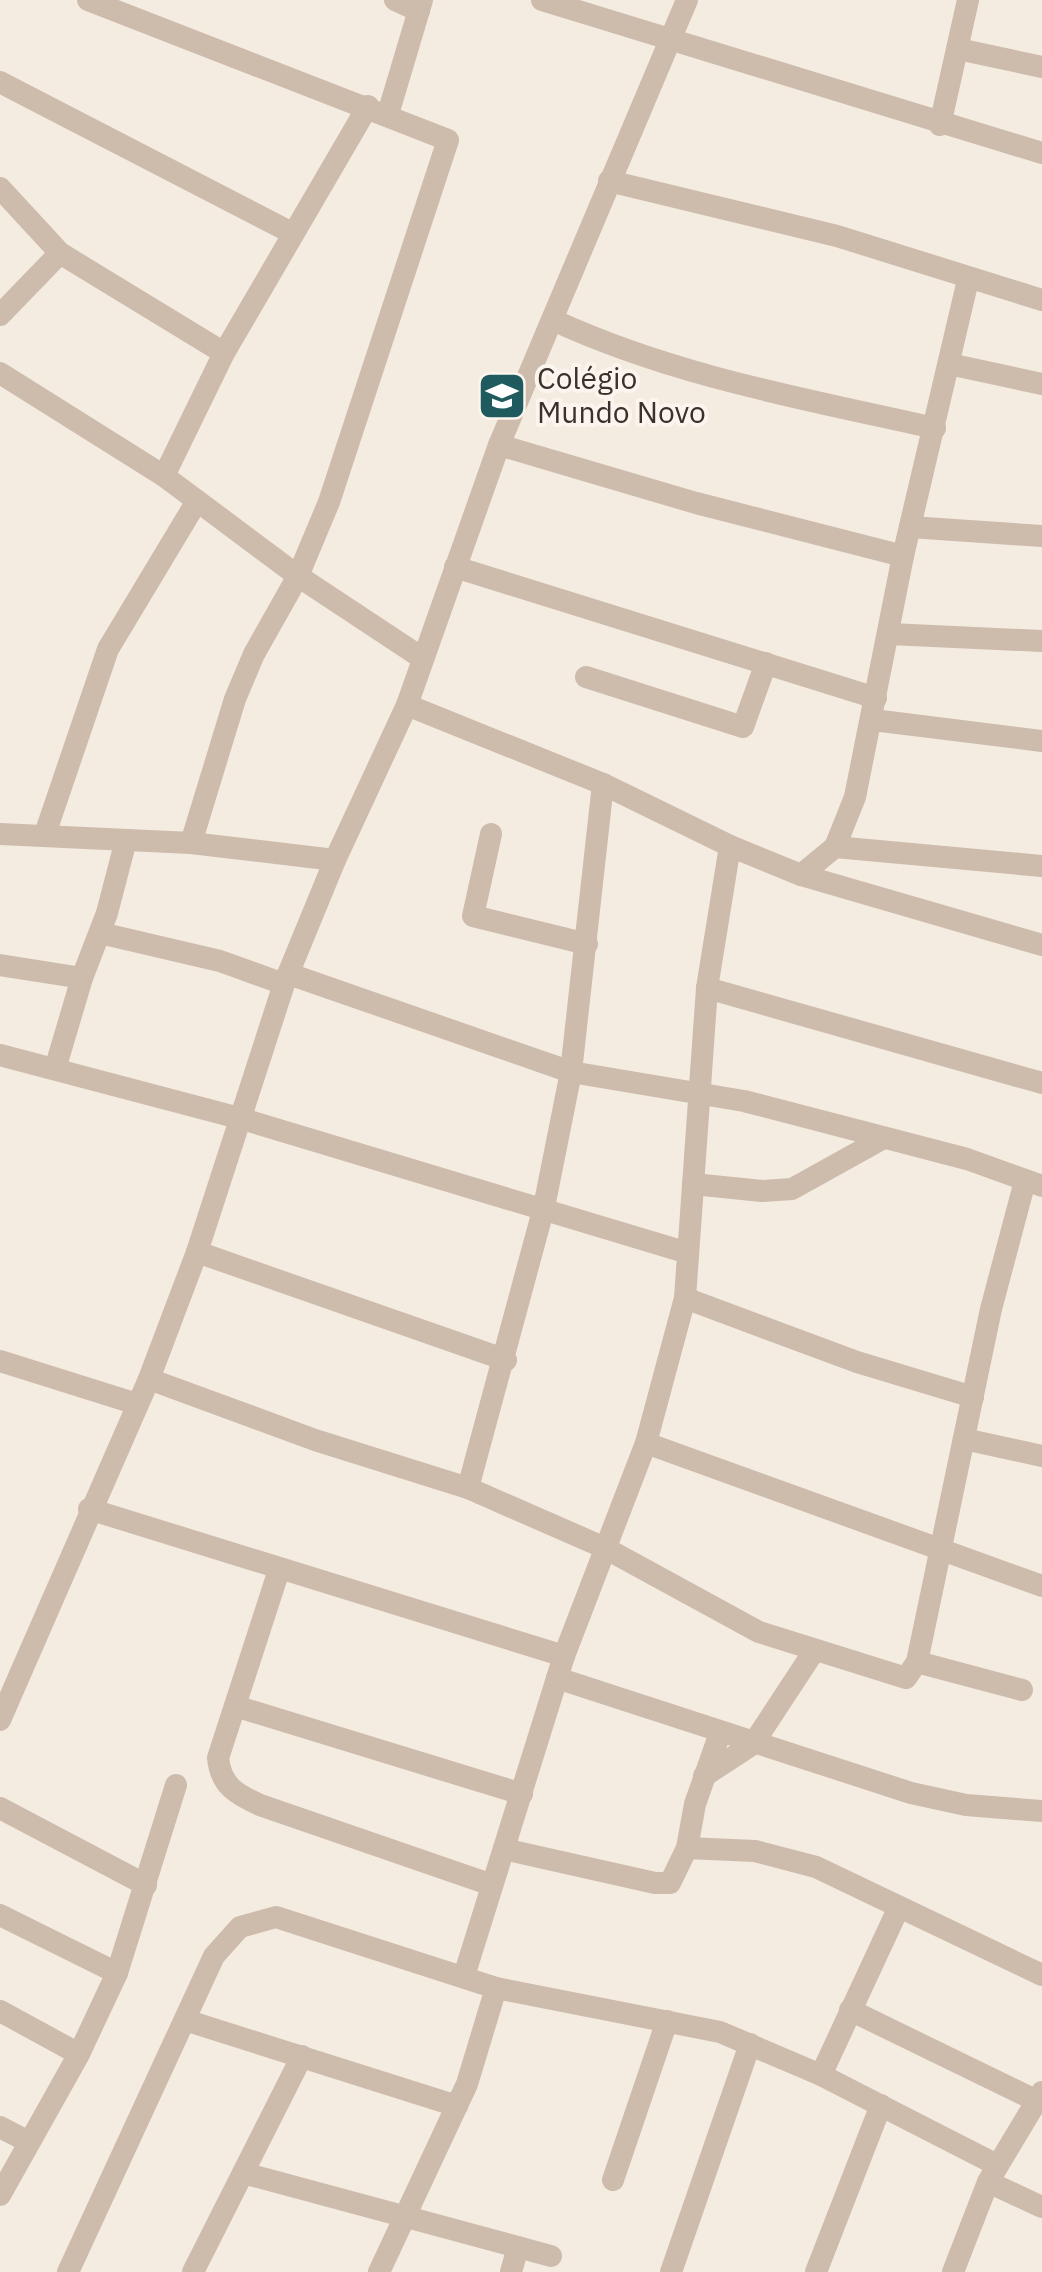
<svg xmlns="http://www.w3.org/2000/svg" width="1042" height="2272" font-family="'IBM Plex Sans',sans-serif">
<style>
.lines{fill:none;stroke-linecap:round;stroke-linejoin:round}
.minor{stroke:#cdbbac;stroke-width:22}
.labels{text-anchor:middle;stroke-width:8;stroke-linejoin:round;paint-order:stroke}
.poi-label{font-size:30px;fill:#3b302b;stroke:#fbf5ee;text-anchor:start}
</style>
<rect width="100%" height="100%" fill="#f4ebe1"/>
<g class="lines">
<g class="minor">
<path d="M88,0L448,140L329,502L298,576L254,654L235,699L191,843"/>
<path d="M395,0L419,11"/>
<path d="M542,0L1042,153"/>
<path d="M958,49L1042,67"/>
<path d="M0,82L292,233"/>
<path d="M388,114L422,0"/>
<path d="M940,125L968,0"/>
<path d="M609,181L837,236L1042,300"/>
<path d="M0,188L60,253L224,353"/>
<path d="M0,315L60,253"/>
<path d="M553,320C674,376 805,399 935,428"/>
<path d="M949,364L1042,384"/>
<path d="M0,373L164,476L298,576L422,658"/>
<path d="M499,445L696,503L903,556"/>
<path d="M164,476L224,353L368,106"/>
<path d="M910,527L1042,536"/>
<path d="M455,567L876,698"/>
<path d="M890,634L1042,641"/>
<path d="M586,677L743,727L766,663"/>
<path d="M407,705L603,784L730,846L801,875L1042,945"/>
<path d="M873,720L1042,741"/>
<path d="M0,834L191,843L335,860"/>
<path d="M45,834L108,649L197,501"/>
<path d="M491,834L473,916L587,944"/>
<path d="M835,847L1042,866"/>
<path d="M801,875L835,847L855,797L903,556L968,280"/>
<path d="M100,933L220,961L284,984"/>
<path d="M0,965L82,978L107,913L126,840"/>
<path d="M289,974L571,1072L744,1101L967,1159L1042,1186"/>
<path d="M707,988L1042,1083"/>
<path d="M0,1055L239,1118L688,1253"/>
<path d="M55,1069L82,978"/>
<path d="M693,1184L762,1191L792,1189L882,1139"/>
<path d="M197,1252L506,1360"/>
<path d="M685,1298L857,1362L973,1397"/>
<path d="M0,1361L137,1404"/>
<path d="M149,1379L315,1440L468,1488L605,1548L759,1632L906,1678L917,1662"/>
<path d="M964,1439L1042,1456"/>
<path d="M646,1443L1042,1586"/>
<path d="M468,1488L544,1207L571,1072L603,784"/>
<path d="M89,1509L564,1656"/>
<path d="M279,1570L218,1758C221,1786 236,1794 260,1805L492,1885"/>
<path d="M557,1678L911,1793L966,1805L1042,1811"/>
<path d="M1022,1690L917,1662L991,1309L1025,1181"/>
<path d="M235,1706L522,1794"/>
<path d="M0,1720L149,1379L197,1252L284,984L335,860L407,705L499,445L687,0"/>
<path d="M704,1776L753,1744L814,1651"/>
<path d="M0,1808L146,1885"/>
<path d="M687,1848L695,1804L720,1733"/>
<path d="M504,1849L655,1883H670L687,1848L755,1851L816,1867L1042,1975"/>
<path d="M0,1915L117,1973"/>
<path d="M464,1976L564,1656L646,1443L685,1298L707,988L730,846"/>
<path d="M850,2010L1037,2101"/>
<path d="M0,2011L79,2054"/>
<path d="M188,2021L457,2106"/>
<path d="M821,2075L899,1907"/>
<path d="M0,2127L29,2142"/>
<path d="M243,2173L551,2256"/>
<path d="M613,2180L667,2021"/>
<path d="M988,2182L1042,2207"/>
<path d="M0,2195L79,2054L117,1973L176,1785"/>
<path d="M68,2272L214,1956L240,1927L276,1917L496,1988L720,2032L821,2075L997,2165"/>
<path d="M193,2272L302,2056"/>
<path d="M379,2272L467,2084L496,1988"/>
<path d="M511,2272L518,2247"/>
<path d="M671,2272L750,2044"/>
<path d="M816,2272L881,2105"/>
<path d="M953,2272L988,2182L1042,2092"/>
</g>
</g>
<defs>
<g id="university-square" transform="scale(2.5)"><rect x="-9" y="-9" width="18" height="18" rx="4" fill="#1f5a5e" stroke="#fbf5ee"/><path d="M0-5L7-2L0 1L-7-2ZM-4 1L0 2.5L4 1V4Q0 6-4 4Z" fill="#fff"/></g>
</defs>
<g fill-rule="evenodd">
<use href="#university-square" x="502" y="396"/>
</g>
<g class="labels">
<g class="poi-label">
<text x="537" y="389">Colégio<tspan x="537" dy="34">Mundo Novo</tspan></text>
</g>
</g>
</svg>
